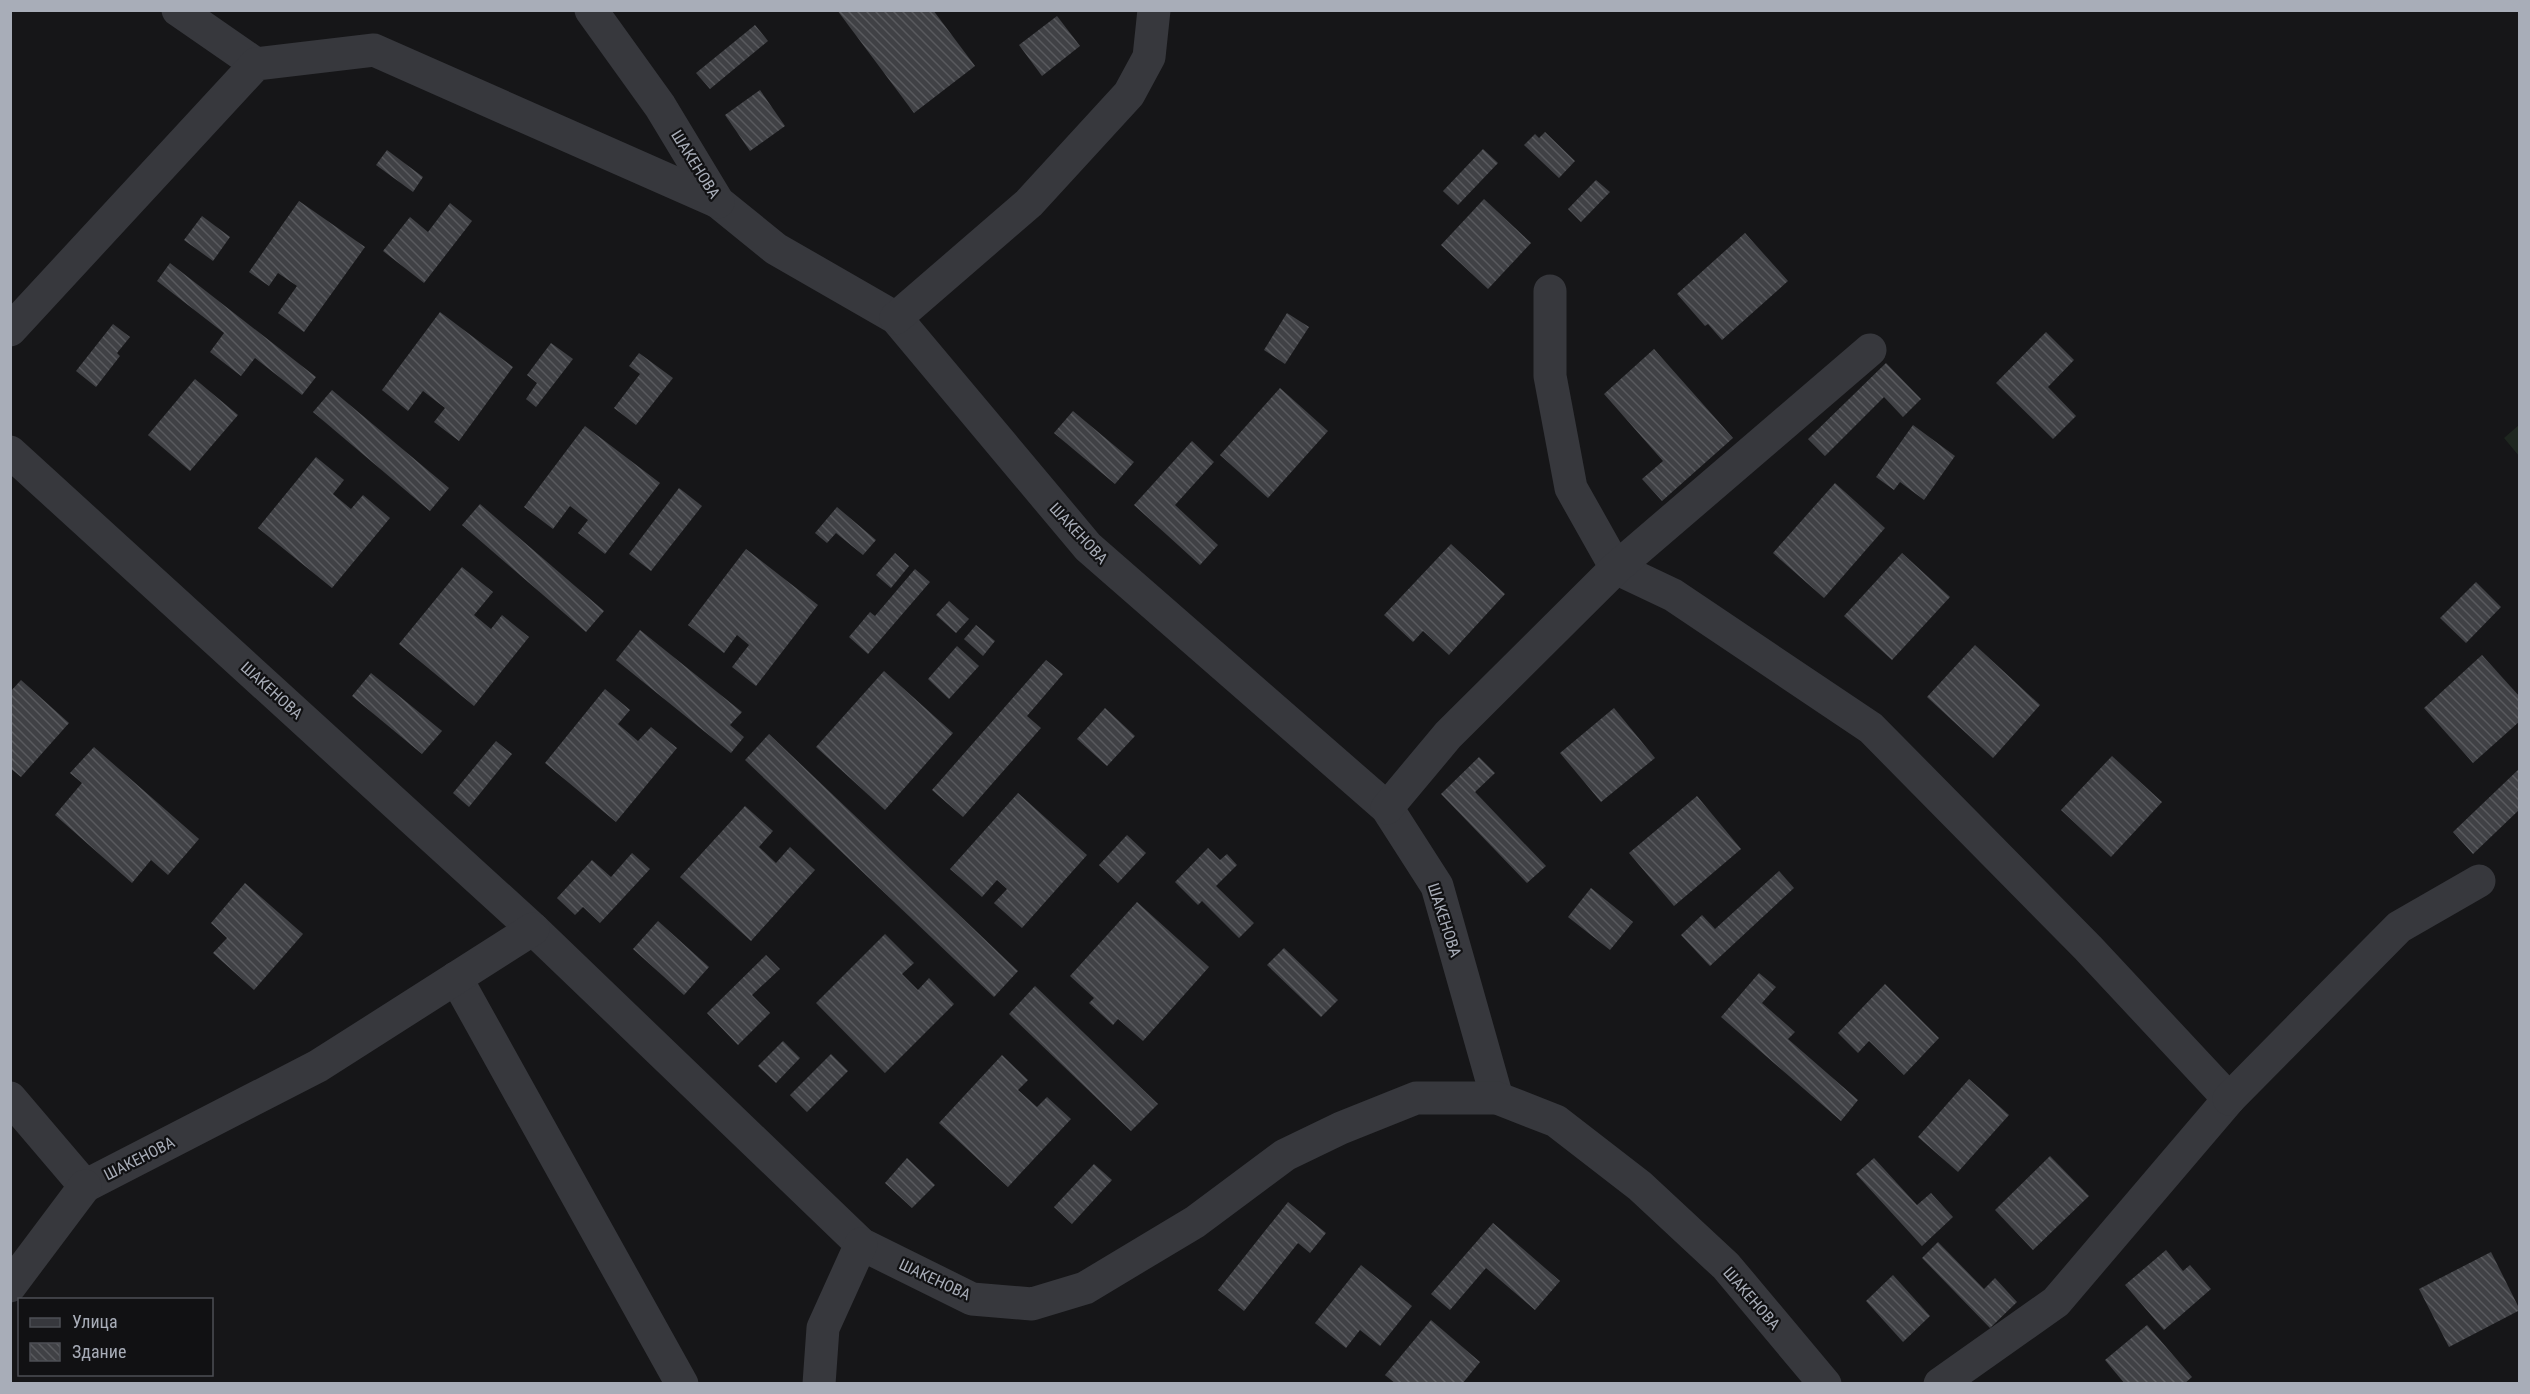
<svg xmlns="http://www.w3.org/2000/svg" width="2530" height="1394" font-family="'Roboto Condensed',sans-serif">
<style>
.green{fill:#1e261f}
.building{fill:url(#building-back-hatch)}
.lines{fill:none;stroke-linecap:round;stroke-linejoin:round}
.street{stroke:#37383d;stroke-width:33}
.labels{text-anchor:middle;stroke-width:4.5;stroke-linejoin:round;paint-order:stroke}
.street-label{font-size:16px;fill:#a8adb8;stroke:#111113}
</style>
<defs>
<pattern id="building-back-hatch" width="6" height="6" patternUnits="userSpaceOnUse" patternTransform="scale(1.5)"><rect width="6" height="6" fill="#404145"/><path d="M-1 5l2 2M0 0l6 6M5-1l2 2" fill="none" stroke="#595a5e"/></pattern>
</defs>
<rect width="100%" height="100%" fill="#161618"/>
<path class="green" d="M2519,425V456L2504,438Z"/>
<g class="building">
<path d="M837,10H933L975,66L914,113Z"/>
<path d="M1057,16L1080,46L1042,76L1019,45Z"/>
<path d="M755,25L768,41L710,89L696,73Z"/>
<path d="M760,90L785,126L750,151L725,115Z"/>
<path d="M1545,132L1575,161L1559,178L1524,145L1535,134L1539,138Z"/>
<path d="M1483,149L1498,163L1458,205L1443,191Z"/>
<path d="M387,150L423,177L413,192L376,165Z"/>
<path d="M1596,180L1610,192L1581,222L1568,209Z"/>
<path d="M1484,199L1531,243L1488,289L1441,245Z"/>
<path d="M299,201L365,247L304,332L278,313L297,286L278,273L269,286L249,272Z"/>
<path d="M450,203L472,221L424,283L383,251L410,217L428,232Z"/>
<path d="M202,216L230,237L213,261L184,240Z"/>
<path d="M1745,233L1788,281L1722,340L1708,324L1705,326L1677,294Z"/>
<path d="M170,263L316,377L302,395L255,358L241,376L210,352L224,333L157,281Z"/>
<path d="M440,312L513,367L459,441L434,422L445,408L423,391L408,411L382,390Z"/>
<path d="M1287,313L1309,327L1285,364L1264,350Z"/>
<path d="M113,324L130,337L117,353L120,356L96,387L76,371Z"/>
<path d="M2046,332L2074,360L2048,387L2076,416L2053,439L1996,383Z"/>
<path d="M551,343L573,359L536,407L526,399L537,383L527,375Z"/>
<path d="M1654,349L1733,438L1662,501L1642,479L1663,461L1604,394Z"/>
<path d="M639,353L673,378L636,425L614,408L640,374L629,366Z"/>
<path d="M1886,363L1921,399L1903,417L1884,397L1825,456L1808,439Z"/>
<path d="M195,379L238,415L190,471L148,435Z"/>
<path d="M1280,388L1328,431L1268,498L1220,455Z"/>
<path d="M332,390L449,488L430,511L313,412Z"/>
<path d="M1073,411L1134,462L1115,484L1054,433Z"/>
<path d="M1913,425L1955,456L1924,500L1900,482L1894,490L1876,477Z"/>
<path d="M585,426L660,483L605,554L578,533L588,520L570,506L553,529L524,507Z"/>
<path d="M1192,441L1214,462L1175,505L1218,545L1200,565L1134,505Z"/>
<path d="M316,457L344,480L333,494L351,509L363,495L390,518L332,588L258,528Z"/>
<path d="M1835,483L1885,528L1824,598L1773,553Z"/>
<path d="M679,488L702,506L651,571L629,554Z"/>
<path d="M480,504L604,611L586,632L462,525Z"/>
<path d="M837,507L876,540L863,555L836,533L827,543L815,533Z"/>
<path d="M1451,544L1505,594L1449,655L1423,631L1413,642L1384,615Z"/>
<path d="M746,549L818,605L756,686L732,667L749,645L737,635L724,653L688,625Z"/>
<path d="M895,553L909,566L891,588L876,575Z"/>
<path d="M1902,553L1950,597L1892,660L1844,616Z"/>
<path d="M462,567L493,592L474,615L491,629L502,615L529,637L474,706L399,644Z"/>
<path d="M915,569L930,582L868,654L849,637L870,612L875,616Z"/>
<path d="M2476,582L2501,607L2466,643L2440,618Z"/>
<path d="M949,601L969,619L956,633L936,615Z"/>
<path d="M976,625L995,641L983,656L964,639Z"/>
<path d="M640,630L742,712L730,725L744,737L731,753L616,660Z"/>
<path d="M1975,645L2040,705L1993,758L1927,697Z"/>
<path d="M957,646L979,666L949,699L928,679Z"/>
<path d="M2482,655L2520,697V721L2473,763L2424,708Z"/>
<path d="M1046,660L1063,674L1027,716L1041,728L963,817L932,790Z"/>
<path d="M884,671L953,733L885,810L816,747Z"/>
<path d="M371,673L442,731L422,754L352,696Z"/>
<path d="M21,680L69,723L21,777L10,768V692Z"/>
<path d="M605,689L630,710L618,724L638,741L651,727L677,748L616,822L545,763Z"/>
<path d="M1105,708L1135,736L1107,766L1077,739Z"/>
<path d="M1614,708L1655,758L1601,802L1560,753Z"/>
<path d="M769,734L1018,971L994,997L745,760Z"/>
<path d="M496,741L512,754L469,807L453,793Z"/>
<path d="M94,747L199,839L168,875L151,860L132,883L55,815L82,783L70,773Z"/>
<path d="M2112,756L2162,802L2111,857L2061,810Z"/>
<path d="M1479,757L1495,773L1475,792L1546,866L1527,883L1441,794Z"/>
<path d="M2520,768V809L2473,854L2453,832Z"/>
<path d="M1018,793L1087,855L1022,928L994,903L1007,889L997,880L982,897L950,869Z"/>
<path d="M1697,796L1741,849L1674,906L1629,853Z"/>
<path d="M745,806L773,831L759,847L776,863L790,847L815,870L751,941L680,877Z"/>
<path d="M1127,835L1146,853L1118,883L1099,865Z"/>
<path d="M1208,848L1220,860L1227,854L1237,865L1216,886L1254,923L1239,938L1202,901L1198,905L1175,882Z"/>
<path d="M632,853L650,869L600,923L583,907L575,915L557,898L592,860L611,877Z"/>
<path d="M1779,871L1794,888L1710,966L1681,935L1702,915L1715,929Z"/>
<path d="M245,883L303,934L254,990L213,953L227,938L211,923Z"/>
<path d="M1591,888L1633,922L1610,950L1568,917Z"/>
<path d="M1137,902L1209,967L1143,1041L1118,1019L1113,1025L1089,1003L1094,998L1070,976Z"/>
<path d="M658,921L709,967L684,995L633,949Z"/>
<path d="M885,934L914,963L902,974L918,990L929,978L954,1004L885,1073L816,1003Z"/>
<path d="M1284,948L1338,1000L1321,1017L1267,965Z"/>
<path d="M766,955L780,969L752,995L770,1013L738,1045L707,1013Z"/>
<path d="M1759,973L1776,987L1762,1003L1795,1032L1788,1039L1858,1100L1841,1121L1721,1017Z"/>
<path d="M1885,984L1939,1038L1904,1075L1869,1041L1858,1053L1838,1033Z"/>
<path d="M1035,986L1158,1104L1131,1131L1009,1014Z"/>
<path d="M783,1041L800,1058L776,1083L758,1066Z"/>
<path d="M831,1054L848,1071L807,1112L790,1095Z"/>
<path d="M1002,1055L1028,1080L1018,1090L1037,1107L1047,1097L1071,1119L1008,1187L939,1123Z"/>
<path d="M1969,1079L2009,1115L1958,1172L1918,1137Z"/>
<path d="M2050,1156L2089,1196L2033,1250L1995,1210Z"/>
<path d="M907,1158L935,1185L912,1208L885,1183Z"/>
<path d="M1874,1158L1917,1205L1931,1193L1953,1217L1922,1246L1856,1174Z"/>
<path d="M1094,1164L1112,1180L1072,1224L1054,1207Z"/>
<path d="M1288,1202L1326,1233L1310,1253L1298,1243L1244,1311L1218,1290Z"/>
<path d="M1493,1223L1560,1281L1535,1310L1486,1268L1450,1310L1431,1294Z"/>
<path d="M1938,1242L1984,1289L1995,1278L2017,1302L1990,1328L1922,1258Z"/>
<path d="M2166,1250L2183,1271L2190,1265L2211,1289L2164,1330L2125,1285Z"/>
<path d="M2491,1252L2520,1310L2449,1347L2419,1289Z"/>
<path d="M1361,1265L1412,1306L1380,1346L1360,1330L1346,1348L1315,1323Z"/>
<path d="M1893,1275L1930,1316L1903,1342L1866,1301Z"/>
<path d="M1431,1320L1480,1362L1462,1384H1396L1385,1375Z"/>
<path d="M2147,1325L2192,1377L2184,1384H2125L2105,1360Z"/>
</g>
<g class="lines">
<g class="street">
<path d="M178,10L256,64"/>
<path d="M591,10L660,106L718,202L776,249L896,318L1088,547L1387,808L1437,886L1497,1098"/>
<path d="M1550,291V376L1571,488L1616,568L1673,595L1871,728L2088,948L2229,1099L2056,1302L1940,1384"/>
<path d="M896,318L1029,203L1129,94L1149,57L1154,10"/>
<path d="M10,330L256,64L374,50L718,202"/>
<path d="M10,452L533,929L861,1244L972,1299L1032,1304L1085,1288L1195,1222L1285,1155L1341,1128L1416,1098H1497L1556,1121L1640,1186L1726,1266L1825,1384"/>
<path d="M1387,808L1448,735L1616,568L1870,350"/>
<path d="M456,978L682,1384"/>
<path d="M10,1098L85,1186L318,1066L533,929"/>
<path d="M2229,1099L2399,927L2479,881"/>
<path d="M10,1286L85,1186"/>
<path d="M819,1384L823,1328L861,1244"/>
</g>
</g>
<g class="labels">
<g class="street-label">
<text transform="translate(696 164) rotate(58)" y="6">ШАКЕНОВА</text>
<text transform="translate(1079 533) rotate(47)" y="6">ШАКЕНОВА</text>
<text transform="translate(272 690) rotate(42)" y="6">ШАКЕНОВА</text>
<text transform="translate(1445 920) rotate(72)" y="6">ШАКЕНОВА</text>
<text transform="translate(139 1158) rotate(-27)" y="6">ШАКЕНОВА</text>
<text transform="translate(935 1279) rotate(25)" y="6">ШАКЕНОВА</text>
<text transform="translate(1752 1298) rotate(49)" y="6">ШАКЕНОВА</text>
</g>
</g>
<rect width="2530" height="1394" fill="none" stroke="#a8adb8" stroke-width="24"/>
<rect x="18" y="1298" width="195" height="78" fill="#111113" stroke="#4d4f55" stroke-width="1.5"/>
<rect x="30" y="1318" width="30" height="9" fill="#37383d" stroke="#4d4f55" stroke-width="1.5"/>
<text x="72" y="1328" font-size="18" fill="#a8adb8">Улица</text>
<rect x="30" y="1343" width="30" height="18" fill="url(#building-back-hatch)" stroke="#4d4f55" stroke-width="1.5"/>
<text x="72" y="1358" font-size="18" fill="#a8adb8">Здание</text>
</svg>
